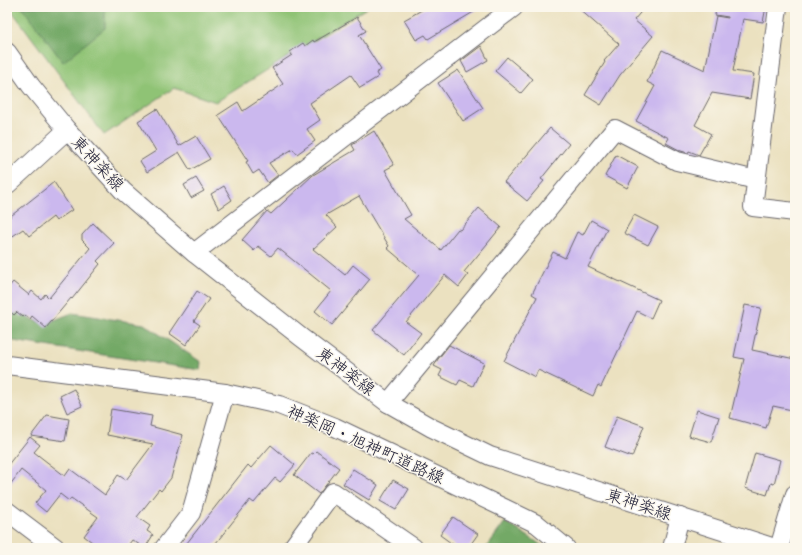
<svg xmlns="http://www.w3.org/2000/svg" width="802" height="555" font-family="Itim,'Klee One',sans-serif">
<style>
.green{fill:#8fc375;stroke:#587258}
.forest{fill:#73a966;stroke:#4a6650}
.building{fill:#cbb8ee}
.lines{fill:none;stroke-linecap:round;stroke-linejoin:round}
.minor-casing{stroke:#68656a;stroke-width:20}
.minor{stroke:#fff;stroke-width:18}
.labels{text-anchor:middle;stroke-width:3;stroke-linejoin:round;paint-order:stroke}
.street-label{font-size:17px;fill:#22223b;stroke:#fbf7ec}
</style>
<rect width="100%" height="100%" fill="#fbf7ec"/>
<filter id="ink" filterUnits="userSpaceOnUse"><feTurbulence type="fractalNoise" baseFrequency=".025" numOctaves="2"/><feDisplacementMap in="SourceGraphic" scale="8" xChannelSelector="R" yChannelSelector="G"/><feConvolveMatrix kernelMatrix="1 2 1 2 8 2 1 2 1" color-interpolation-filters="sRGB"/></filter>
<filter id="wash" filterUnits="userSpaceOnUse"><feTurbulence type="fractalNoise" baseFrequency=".012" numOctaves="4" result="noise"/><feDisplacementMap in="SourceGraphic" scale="16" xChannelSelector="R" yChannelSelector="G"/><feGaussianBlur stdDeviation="0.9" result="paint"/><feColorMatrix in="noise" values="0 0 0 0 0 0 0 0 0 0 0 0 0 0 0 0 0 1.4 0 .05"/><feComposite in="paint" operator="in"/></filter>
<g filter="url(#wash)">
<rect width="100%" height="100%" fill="#ebe1c0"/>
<path class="green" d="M9,7H368L216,102L174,88L104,135Z"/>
<g class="forest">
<path d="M22,7H105V28L63,62Z"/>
<path d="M7,309L44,324L72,313L144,324L201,362L200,370L7,340Z"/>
<path d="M505,522L534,540L545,548H486Z"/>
</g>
<g id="blocks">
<g class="building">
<path d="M427,7H482L428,39L425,35L416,40L404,20Z"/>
<path d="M577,7H645L634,20L653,36L620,75L601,105L585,95L605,62L604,61L619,44Z"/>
<path d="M716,7H766L763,22L743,19L733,71L754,74L750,99L712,93L695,125L711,134L699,155L689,151L688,153L681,151L666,143L669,138L636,121L655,86L647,82L662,50L705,70L716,16L728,18V17L715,15Z"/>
<path d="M357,17L366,31L359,35L381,70L376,73L378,77L360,88L351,75L310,103L320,120L307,129L315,141L297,154L293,149L269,163L278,175L268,183L259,170L253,174L246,162L248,161L218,115L238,102L243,111L283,84L272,68L292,55L290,52L303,43L305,46L313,40L314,42Z"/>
<path d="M481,46L488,60L467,72L461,61Z"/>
<path d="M507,57L533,79L521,93L495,71Z"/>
<path d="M458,70L483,108L463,121L438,83Z"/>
<path d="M157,109L179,146L196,136L210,159L190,170L179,152L147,172L140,161L156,151L138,121Z"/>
<path d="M550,128L569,144L541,179L544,181L527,201L504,182Z"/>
<path d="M374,131L394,165L385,170L411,215L404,219L441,250L458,229L460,230L479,208L501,227L464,272L468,275L459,287L445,275L406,322L421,333L404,355L373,330L419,275L387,248L389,246L359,196L326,215L337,227L313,249L345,275L353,265L370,279L332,325L315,311L331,291L278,248L271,256L258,246L254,251L242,240L267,211L271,214L313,175L355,150L352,145Z"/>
<path d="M616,155L638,167L627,188L605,176Z"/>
<path d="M196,178L204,191L191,198L184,185Z"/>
<path d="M54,182L72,210L56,221L53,217L29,236L23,229L7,240V219Z"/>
<path d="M224,186L232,200L219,209L211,194Z"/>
<path d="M634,215L658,227L648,245L624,233Z"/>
<path d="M591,220L607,229L588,267L659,300L651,318L637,311L601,387L598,385L593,396L538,370L535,377L504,361L537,297L532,294L553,252L565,258L577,232L583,235Z"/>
<path d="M93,223L114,243L97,261L100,264L72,299L71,298L46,328L32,316L30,319L25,315L23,317L17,312L14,315L7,309V289L13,282L29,295L32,291L41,299L45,294L49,298L90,248L82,240V235Z"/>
<path d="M197,291L209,299L194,321L200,325L186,345L169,333Z"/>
<path d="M745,305L761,308L752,350L795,359V396L792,410L773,406L766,428L730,418L744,359L734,357Z"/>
<path d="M449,345L484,363L473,386L460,380L457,385L439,376L442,370L434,366L438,359Z"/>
<path d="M74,389L82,406L67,413L60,396Z"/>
<path d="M111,409L152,416L150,426L183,435L171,478L161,491L159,489L137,517L150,526L147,531L153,535L145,548L132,540L126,548H100L84,536L98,517L71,498L69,501L60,494L46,512L35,503L46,490L21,470L7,489V466L30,437L40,445L34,452L65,476L70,469L105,495L118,475L126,480L153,444L107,435Z"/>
<path d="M697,410L719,417L711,442L689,436Z"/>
<path d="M47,415L69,419L65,441L31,436Z"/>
<path d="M617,416L644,426L632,457L605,447Z"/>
<path d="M271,445L295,465L280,482L275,478L254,503L250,500L212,548H183L248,465L251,468Z"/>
<path d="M316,451L339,468L319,494L294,475L311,453L313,454Z"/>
<path d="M755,453L780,460L774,484L771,483L767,495L745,488Z"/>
<path d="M353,469L378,485L369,500L343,484Z"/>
<path d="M393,480L409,489L396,510L380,501Z"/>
<path d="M453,517L478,534L468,548H458L440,535Z"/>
</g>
</g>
</g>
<g filter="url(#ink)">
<use href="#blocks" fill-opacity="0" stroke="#68656a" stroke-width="1"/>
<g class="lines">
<g class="minor-casing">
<g id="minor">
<path d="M778,7L753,207L795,212"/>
<path d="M7,52L31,86L67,130L123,191L194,253L302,338L388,403L432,428L490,456L775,548"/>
<path d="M7,185L67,130"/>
<path d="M194,253L514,7"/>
<path d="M7,365L225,393L279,405L335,427L502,507L537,524L566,548"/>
<path d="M388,403L615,129L677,161L756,180"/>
<path d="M7,511L56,548"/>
<path d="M164,548L191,513L225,393"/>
<path d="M292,548L333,492L414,548"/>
<path d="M672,548L680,517"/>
<path d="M779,548L795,494"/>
</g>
</g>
<use href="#minor" class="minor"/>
</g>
</g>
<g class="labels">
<g class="street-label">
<text transform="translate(98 163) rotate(47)" y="6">東神楽線</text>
<text transform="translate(346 371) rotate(37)" y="6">東神楽線</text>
<text transform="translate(366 444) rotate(24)" y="6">神楽岡・旭神町道路線</text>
<text transform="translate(639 504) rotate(18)" y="6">東神楽線</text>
</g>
</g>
<rect width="802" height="555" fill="none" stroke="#fbf7ec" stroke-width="24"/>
</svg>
